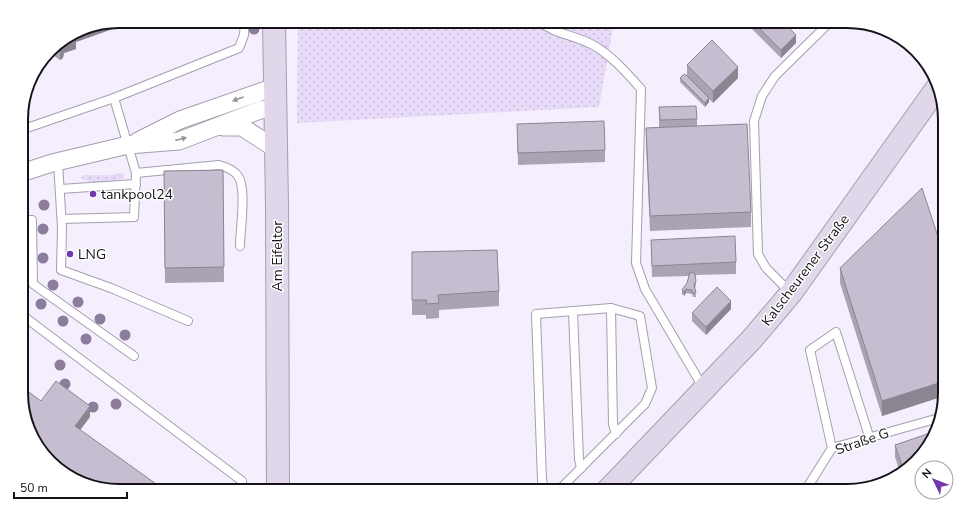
<svg xmlns="http://www.w3.org/2000/svg" width="966" height="512" font-family="'Nunito Sans',sans-serif">
<style>
.grass{fill:url(#grass-dots)}
.lines{fill:none;stroke-linecap:round;stroke-linejoin:round}
.lane-casing{stroke:#a59eaf;stroke-width:10}
.street-casing{stroke:#a59eaf;stroke-width:19}
.secondary-casing{stroke:#a59eaf;stroke-width:24}
.lane{stroke:#fff;stroke-width:8}
.street{stroke:#fff;stroke-width:17}
.secondary{stroke:#e0d7eb;stroke-width:22}
.tree{fill:#8b7d9b}
.wall{fill:#aaa3b3}
.shaded-wall{fill:#8b8592}
.building{fill:#c6bed0;stroke:#8b8592}
.oneway{fill:#969598}
.poi-dot{fill:#7437ac;stroke:#fff;stroke-width:1.5}
.labels{text-anchor:middle;stroke-width:3;stroke-linejoin:round;paint-order:stroke}
.poi-label{font-size:14px;fill:#151319;stroke:#fff;text-anchor:start}
.street-label{font-size:14px;fill:#151319;stroke:#fff}
.rim{fill:none;stroke:#151319;stroke-width:2}
</style>
<defs>
<pattern id="grass-dots" width="8" height="8" patternUnits="userSpaceOnUse"><rect width="8" height="8" fill="#e8dbf9"/><path d="M2 2h.1M6 6h.1" fill="none" stroke="#c6bbd5" stroke-width="1.8" stroke-linecap="round"/></pattern>
</defs>
<rect width="100%" height="100%" fill="#f4eefd"/>
<g class="grass">
<path d="M298,21H620L613,28L599,107L297,123Z"/>
<path d="M122,173L124,174L123,178C111,183 91,186 81,178L83,175H111Z"/>
</g>
<g class="lines">
<g class="lane-casing">
<g id="lane">
<path d="M539,21C554,34 575,35 593,45C611,55 627,73 641,89L636,263L645,289L704,389"/>
<path d="M114,98L239,48L244,35L245,21"/>
<path d="M21,130L114,98L136,173L134,217L62,219"/>
<path d="M58,162L62,228L61,270L111,288L188,321"/>
<path d="M136,173L219,165C226,167 234,170 238,176C247,188 240,230 240,246"/>
<path d="M60,189L136,184"/>
<path d="M21,220H32L33,284L134,356"/>
<path d="M791,293L766,268L758,254L754,121L762,96L775,76L831,21"/>
<path d="M573,312L579,459L581,468"/>
<path d="M22,315L242,481"/>
<path d="M832,448L810,350L836,332L869,436"/>
<path d="M544,491L542,480L536,314L611,308L613,424L616,434"/>
<path d="M558,491L645,404L652,388L640,316L611,308"/>
<path d="M805,491L832,448L939,418"/>
</g>
</g>
<g class="street-casing">
<g id="street">
<path d="M223,127H242L276,149"/>
<path d="M138,141L180,120L275,87"/>
<path d="M21,173L52,163L128,145L179,141L260,110L276,108"/>
</g>
</g>
<g class="secondary-casing">
<g id="secondary">
<path d="M274,21L277,207L278,491"/>
<path d="M607,491L752,339L791,293L937,88"/>
</g>
</g>
<use href="#lane" class="lane"/>
<use href="#street" class="street"/>
<use href="#secondary" class="secondary"/>
</g>
<g class="tree">
<circle cx="254" cy="29" r="5.5"/>
<circle cx="44" cy="205" r="5.5"/>
<circle cx="43" cy="229" r="5.5"/>
<circle cx="43" cy="258" r="5.5"/>
<circle cx="53" cy="285" r="5.5"/>
<circle cx="78" cy="302" r="5.5"/>
<circle cx="41" cy="304" r="5.5"/>
<circle cx="100" cy="319" r="5.5"/>
<circle cx="63" cy="321" r="5.5"/>
<circle cx="125" cy="335" r="5.5"/>
<circle cx="86" cy="339" r="5.5"/>
<circle cx="60" cy="365" r="5.5"/>
<circle cx="65" cy="384" r="5.5"/>
<circle cx="116" cy="404" r="5.5"/>
<circle cx="93" cy="407" r="5.5"/>
</g>
<g class="wall">
<path d="M119,21H135L76,42V49L64,53L63,58L60,60L54,56L43,60L54,46L82,28Z"/>
<path d="M748,21H782L796,43L781,58L748,25Z"/>
<path d="M803,21H819L811,29Z"/>
<path d="M687,65L738,78L713,103L709,99V102L705,107L680,82V78L687,75Z"/>
<path d="M659,107L697,119V126L751,212V227L650,231L646,143V128L659,127Z"/>
<path d="M517,124L605,150V162L518,165Z"/>
<path d="M223,170L224,282L165,283L164,171Z"/>
<path d="M651,240L736,262V274L696,275V285L695,288L696,297H693L692,294L686,293L684,296L682,294V290L687,283L689,276L652,277Z"/>
<path d="M412,252L499,291V306L439,310V318L426,319V315H412Z"/>
<path d="M840,268L945,393L944,396L882,416L840,283Z"/>
<path d="M731,309L706,335L692,321V313Z"/>
<path d="M935,436L901,475L895,457V445Z"/>
</g>
<g class="shaded-wall">
<path d="M119,21H135L76,42V49L64,53L63,58L60,60V48L64,42L74,33L82,28Z"/>
<path d="M811,21H819L811,29Z"/>
<path d="M796,35V43L781,58V50Z"/>
<path d="M54,46V56L43,60Z"/>
<path d="M738,67V78L713,103V91Z"/>
<path d="M709,98V102L705,107V103Z"/>
<path d="M686,289V293L684,296V292Z"/>
<path d="M731,301V309L706,335V327Z"/>
<path d="M945,381V393L944,396L882,416V401Z"/>
<path d="M90,406V417L75,437V426Z"/>
</g>
<g class="building">
<path d="M752,21H782L796,35L781,50Z"/>
<path d="M75,33L76,37L64,42L63,47L60,48L55,45Z"/>
<path d="M712,40L738,67L713,91L687,65Z"/>
<path d="M685,74L709,98L705,103L680,78L682,76Z"/>
<path d="M696,106L697,119L660,120L659,107Z"/>
<path d="M604,121L605,150L518,153L517,124Z"/>
<path d="M747,124L751,212L650,216L646,128Z"/>
<path d="M223,170L224,267L165,268L164,171Z"/>
<path d="M922,188L945,258V381L882,401L840,268Z"/>
<path d="M735,236L736,262L652,266L651,240Z"/>
<path d="M497,250L499,291L438,295L439,303L426,304L427,300H412V252Z"/>
<path d="M690,272L695,274L696,281L694,285L696,293H693L692,290L686,289L684,292L682,290L687,283Z"/>
<path d="M717,287L731,301L706,327L692,313Z"/>
<path d="M56,381L90,406L75,426L166,491H119L76,481L38,448L22,406V387L41,401Z"/>
<path d="M936,431L935,436L904,471L895,445Z"/>
</g>
<defs><path id="oneway-solid" d="M-6-.8H1V-3.2L6.5 0L1 3.2V.8H-6Z"/></defs>
<g class="oneway">
<use href="#oneway-solid" transform="translate(238 99) rotate(160)"/>
<use href="#oneway-solid" transform="translate(181 139) rotate(-15)"/>
</g>
<g class="poi-dot">
<circle cx="93" cy="194" r="4"/>
<circle cx="70" cy="254" r="4"/>
</g>
<g class="labels">
<g class="poi-label">
<text x="101" y="199">tankpool24</text>
<text x="78" y="259">LNG</text>
</g>
<g class="street-label">
<text transform="translate(277 256) rotate(-90)" y="5">Am Eifeltor</text>
<text transform="translate(805 270) rotate(-53)" y="5">Kalscheurener Straße</text>
<text transform="translate(862 441) rotate(-19)" y="5">Straße G</text>
</g>
</g>
<path d="M0 0H966V512H0ZM119 28H847A91 91 0 0 1 938 119V393A91 91 0 0 1 847 484H119A91 91 0 0 1 28 393V119A91 91 0 0 1 119 28Z" fill="#fff" fill-rule="evenodd"/>
<path class="rim" d="M119 28H847A91 91 0 0 1 938 119V393A91 91 0 0 1 847 484H119A91 91 0 0 1 28 393V119A91 91 0 0 1 119 28Z"/>
<g transform="translate(934 480) rotate(313)"><circle r="19" fill="#ffffff" stroke="#a1a1a3"/>
<path d="M0-3L7 15L0 10L-7 15Z" fill="#7437ac"/>
<text y="-6" font-size="11" font-weight="bold" text-anchor="middle" fill="#151319">N</text>
</g>
<path d="M14 492v6h113v-6" fill="none" stroke="#151319" stroke-width="2"/>
<text x="20" y="492" font-size="12" fill="#151319" stroke="#ffffff" stroke-width="3" paint-order="stroke">50 m</text>
</svg>
